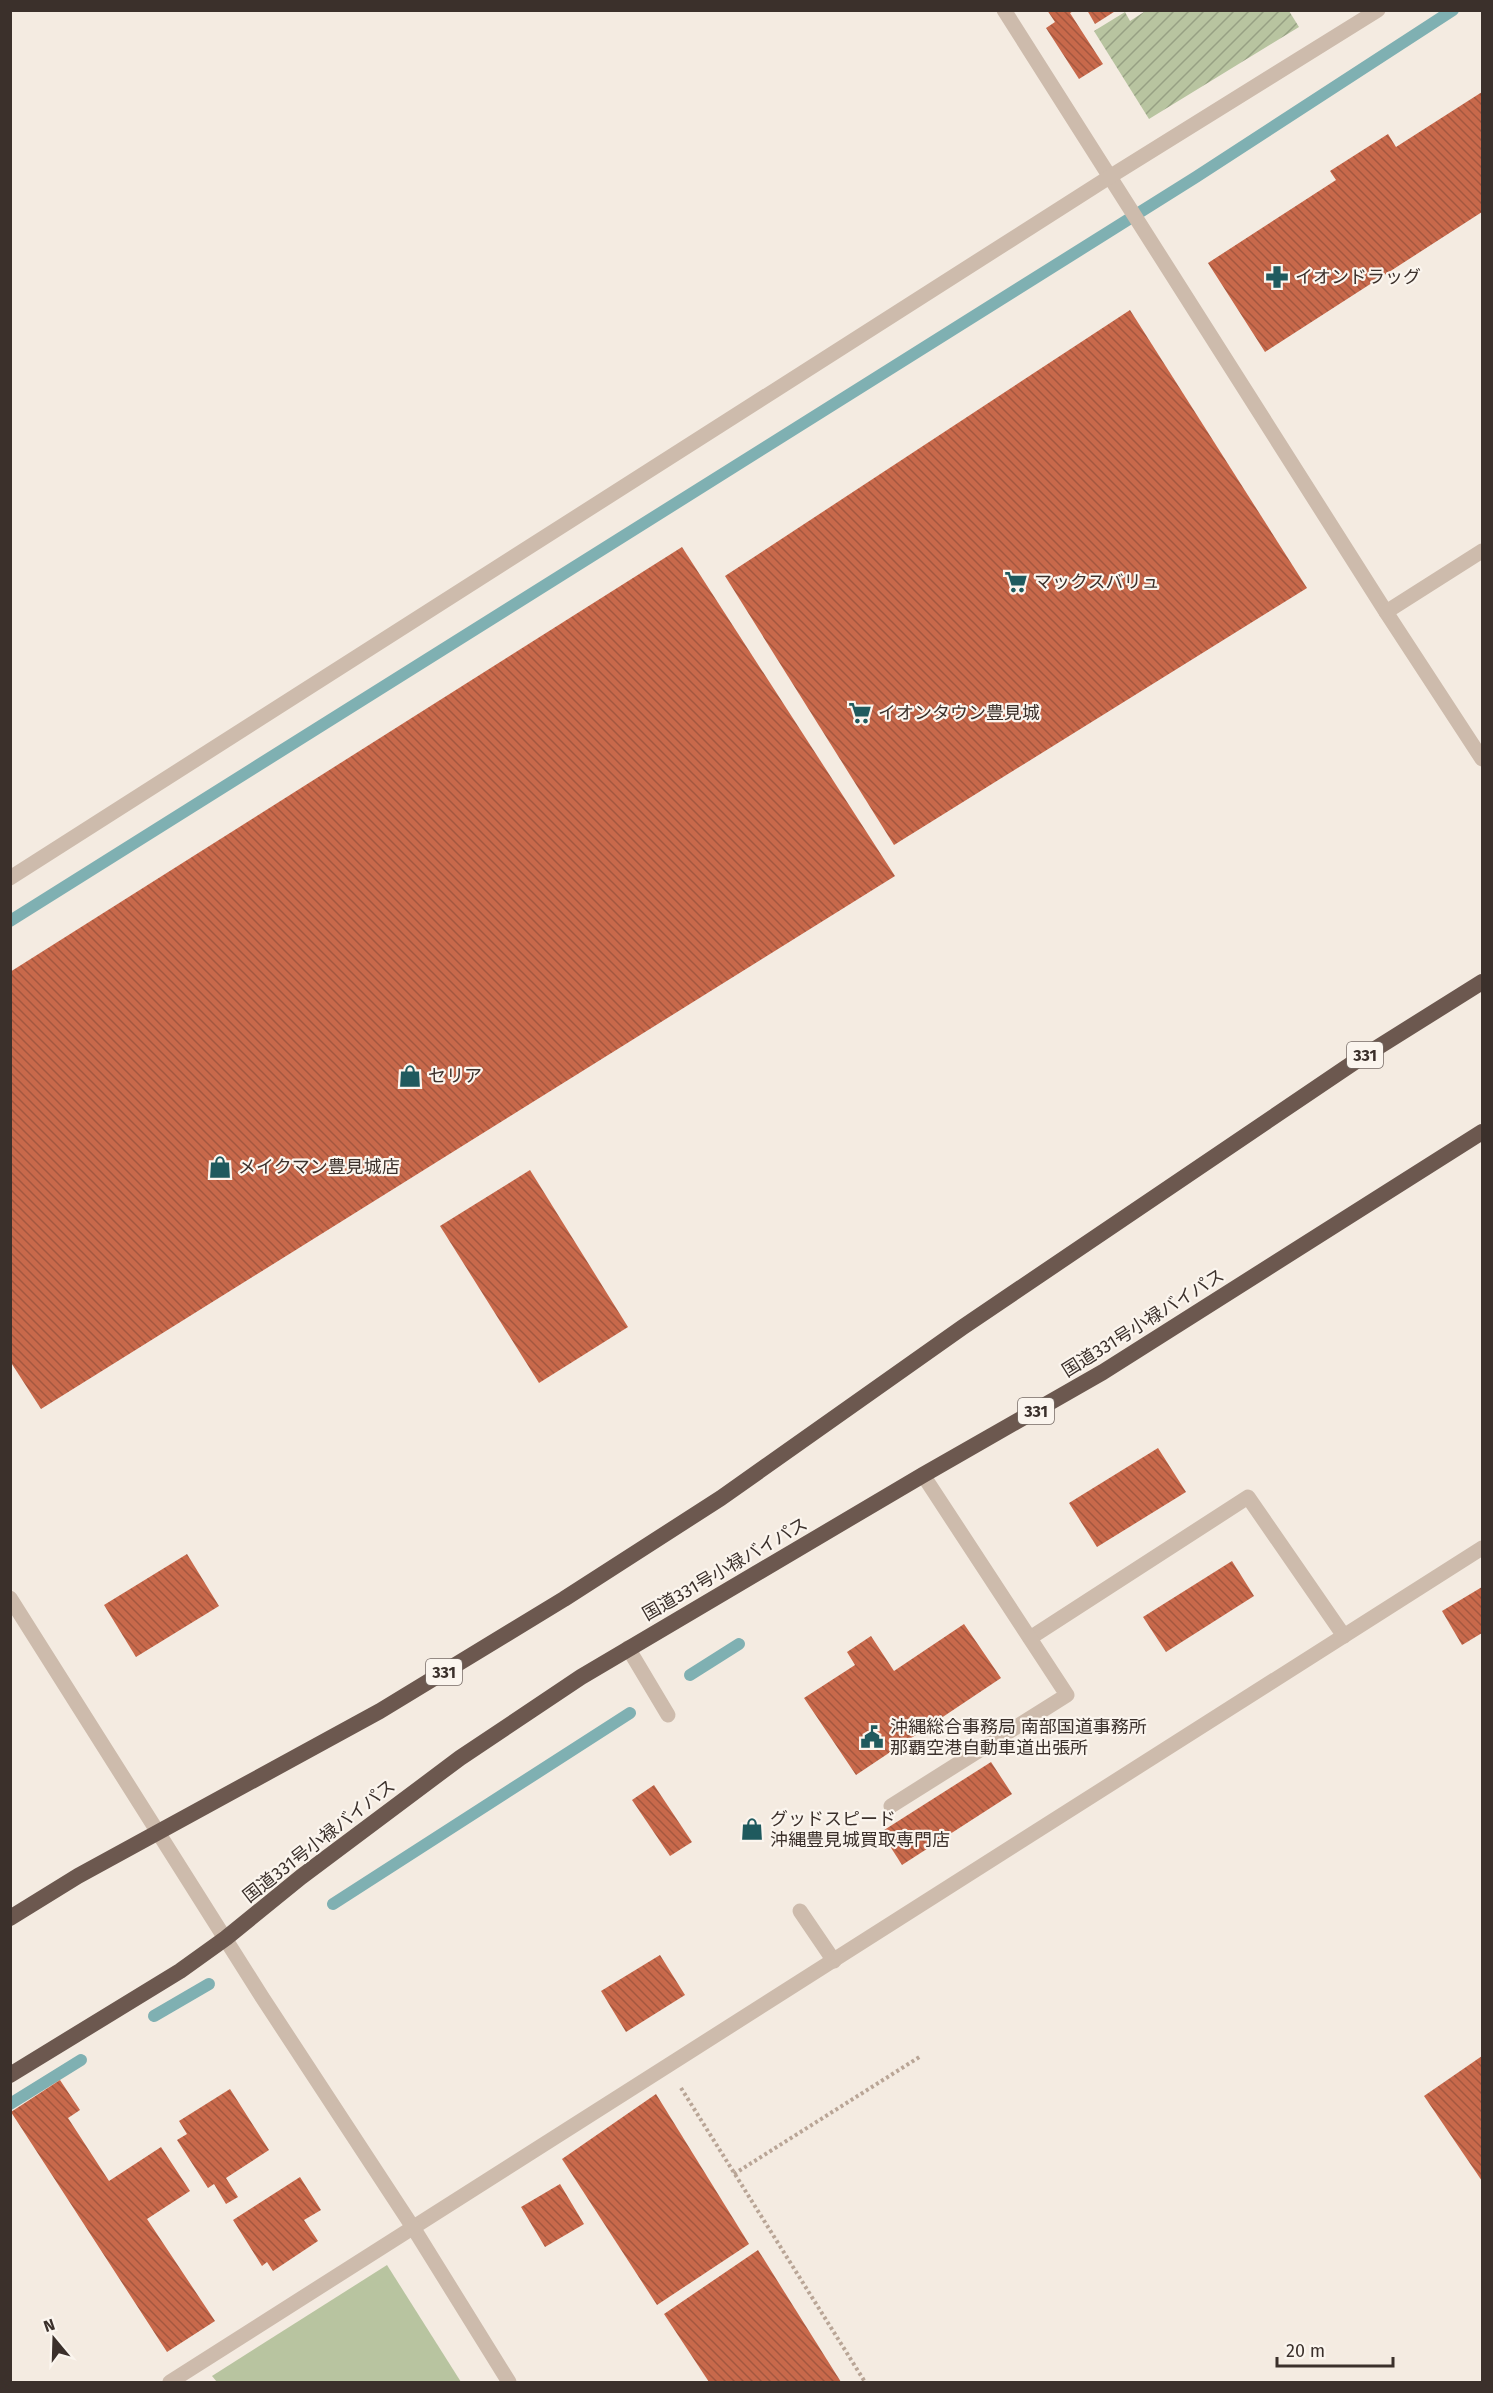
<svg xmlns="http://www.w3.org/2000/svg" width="1493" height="2393" font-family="'Fira Sans','Noto Sans JP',sans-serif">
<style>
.grass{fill:#b8c4a0}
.garden{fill:url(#garden-furrows)}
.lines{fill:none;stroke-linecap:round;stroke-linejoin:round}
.stream{stroke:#7fb0b2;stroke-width:12}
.building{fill:url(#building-back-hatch)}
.path{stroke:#b9a596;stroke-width:4;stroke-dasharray:3 3;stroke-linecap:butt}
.service{stroke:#cdbbac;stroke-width:15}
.minor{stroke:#cdbbac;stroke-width:15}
.tertiary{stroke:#cdbbac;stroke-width:15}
.trunk{stroke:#6c584f;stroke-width:16}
.labels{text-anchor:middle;stroke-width:4.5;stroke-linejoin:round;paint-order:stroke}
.shield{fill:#fbf5ee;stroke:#756b66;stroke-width:1.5}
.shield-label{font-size:16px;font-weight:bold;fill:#3b302b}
.poi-label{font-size:18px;fill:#3b302b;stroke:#fbf5ee;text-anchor:start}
.street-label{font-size:18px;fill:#3b302b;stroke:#fbf5ee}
</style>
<defs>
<pattern id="garden-furrows" width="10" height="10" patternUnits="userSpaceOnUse" patternTransform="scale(1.5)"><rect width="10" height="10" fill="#b8c4a0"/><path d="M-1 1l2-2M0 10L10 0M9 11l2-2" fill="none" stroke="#97a083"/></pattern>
<pattern id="building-back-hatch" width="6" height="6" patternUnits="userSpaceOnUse" patternTransform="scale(1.5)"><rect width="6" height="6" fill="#c8694b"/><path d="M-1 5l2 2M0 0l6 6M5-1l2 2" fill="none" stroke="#a4573f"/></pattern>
</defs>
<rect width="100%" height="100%" fill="#f4ebe1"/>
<path class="grass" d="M387,2265L461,2382H217L212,2376Z"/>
<path class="garden" d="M1147,10L1289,11L1299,27L1149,119L1094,31L1125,12L1130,21Z"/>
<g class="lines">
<g class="stream">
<path d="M10,921L1196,177L1453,10"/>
<path d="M690,1675L739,1644"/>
<path d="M333,1904L630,1713"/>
<path d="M154,2016L209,1984"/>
<path d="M10,2104L81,2060"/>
</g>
</g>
<g class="building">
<path d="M1047,10H1075L1070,13L1103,64L1079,79L1046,28L1055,22Z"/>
<path d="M1087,10H1117L1095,24Z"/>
<path d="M1482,92V212L1265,352L1208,263L1336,180L1330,171L1388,134L1396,147Z"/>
<path d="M1130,310L1307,588L894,845L725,576Z"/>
<path d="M682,547L895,876L41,1409L10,1361V972Z"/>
<path d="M530,1170L628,1327L539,1383L440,1226Z"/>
<path d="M1158,1448L1186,1492L1097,1547L1069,1503Z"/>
<path d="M187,1554L219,1606L136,1657L104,1605Z"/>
<path d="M1232,1561L1254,1596L1166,1652L1143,1617Z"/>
<path d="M1482,1587V1633L1462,1645L1442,1611Z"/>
<path d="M964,1624L1001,1678L856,1775L804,1698L855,1665L847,1652L871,1636L894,1671Z"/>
<path d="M991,1762L1012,1794L902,1865L881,1832Z"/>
<path d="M654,1785L692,1842L670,1856L632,1800Z"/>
<path d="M660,1955L685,1995L626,2032L601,1991Z"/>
<path d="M1482,2056V2181L1424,2096Z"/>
<path d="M60,2080L80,2110L68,2118L109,2181L161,2147L190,2191L147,2219L215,2321L167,2352L11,2112Z"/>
<path d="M230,2089L269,2150L226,2178L238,2197L226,2204L214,2184L208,2188L177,2140L187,2134L179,2121Z"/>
<path d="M656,2094L749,2244L657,2305L562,2159Z"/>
<path d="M300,2177L321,2210L304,2220L318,2241L273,2271L267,2262L262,2266L233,2220Z"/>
<path d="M560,2184L584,2224L545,2247L521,2207Z"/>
<path d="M758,2250L841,2382H709L664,2314Z"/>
</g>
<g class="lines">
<g class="path">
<path d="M681,2088L865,2382"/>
<path d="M734,2174L921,2056"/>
</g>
<g class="service">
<path d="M1030,1638L1248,1497L1344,1636"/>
<path d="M628,1648L668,1715"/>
<path d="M891,1806L1067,1695L923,1475"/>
<path d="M800,1911L834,1961"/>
</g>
<g class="minor">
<path d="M1004,10L1386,612L1482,759"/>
<path d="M1386,612L1482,551"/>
<path d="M10,878L1111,176L1378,10"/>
<path d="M170,2382L1482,1548"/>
</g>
<path class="tertiary" d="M10,1598L262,1997L414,2229L509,2382"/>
<g class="trunk">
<path d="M10,1918L78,1876L380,1711L564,1599L721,1498L963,1327L1356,1061L1482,982"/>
<path d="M10,2075L180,1971L226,1938L301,1877L460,1758L581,1677L923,1475L1103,1372L1482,1132"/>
</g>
</g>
<defs>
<g id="pharmacy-bare" transform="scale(1.8)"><path d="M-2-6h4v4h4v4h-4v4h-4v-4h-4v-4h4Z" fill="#1f5a5e" stroke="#fbf5ee" stroke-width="2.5" paint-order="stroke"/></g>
<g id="supermarket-bare" transform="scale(1.8)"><path d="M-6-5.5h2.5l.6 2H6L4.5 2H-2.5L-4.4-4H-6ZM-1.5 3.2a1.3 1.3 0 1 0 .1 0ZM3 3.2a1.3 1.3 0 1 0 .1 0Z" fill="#1f5a5e" stroke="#fbf5ee" stroke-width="2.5" paint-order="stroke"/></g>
<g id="shop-bare" transform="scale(1.8)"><path d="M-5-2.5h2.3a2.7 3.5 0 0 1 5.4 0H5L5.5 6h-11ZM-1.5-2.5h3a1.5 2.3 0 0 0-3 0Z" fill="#1f5a5e" stroke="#fbf5ee" stroke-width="2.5" paint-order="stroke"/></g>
<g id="civic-bare" transform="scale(1.8)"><path d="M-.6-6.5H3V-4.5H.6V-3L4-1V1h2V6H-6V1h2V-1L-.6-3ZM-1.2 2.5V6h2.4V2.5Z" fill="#1f5a5e" stroke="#fbf5ee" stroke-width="2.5" paint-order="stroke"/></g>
</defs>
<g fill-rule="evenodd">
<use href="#pharmacy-bare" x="1277" y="277"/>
<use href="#supermarket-bare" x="1016" y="582"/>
<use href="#supermarket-bare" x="860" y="713"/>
<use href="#shop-bare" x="410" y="1076"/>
<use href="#shop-bare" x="220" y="1167"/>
<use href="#civic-bare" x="872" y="1737"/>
<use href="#shop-bare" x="752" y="1829"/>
</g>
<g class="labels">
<g class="shield">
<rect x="1347" y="1042" width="36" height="26" rx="4.5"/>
<rect x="1018" y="1398" width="36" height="26" rx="4.5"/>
<rect x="426" y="1659" width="36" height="26" rx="4.5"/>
</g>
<g class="shield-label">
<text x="1365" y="1061">331</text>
<text x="1036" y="1417">331</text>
<text x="444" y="1678">331</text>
</g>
<g class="poi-label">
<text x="1295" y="283">イオンドラッグ</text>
<text x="1034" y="588">マックスバリュ</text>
<text x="878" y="719">イオンタウン豊見城</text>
<text x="428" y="1082">セリア</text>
<text x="238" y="1173">メイクマン豊見城店</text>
<text x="890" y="1733">沖縄総合事務局 南部国道事務所<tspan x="890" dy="21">那覇空港自動車道出張所</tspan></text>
<text x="770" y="1825">グッドスピード<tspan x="770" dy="21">沖縄豊見城買取専門店</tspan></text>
</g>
<g class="street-label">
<text transform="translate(1143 1323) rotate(-32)" y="6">国道331号小禄バイパス</text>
<text transform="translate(725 1569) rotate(-30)" y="6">国道331号小禄バイパス</text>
<text transform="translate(319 1841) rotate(-38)" y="6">国道331号小禄バイパス</text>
</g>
</g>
<rect width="1493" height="2393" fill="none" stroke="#3b302b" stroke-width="24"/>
<g transform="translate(54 2339) rotate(341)" stroke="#fbf5ee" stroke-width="4.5" paint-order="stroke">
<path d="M0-4.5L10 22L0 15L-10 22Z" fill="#3b302b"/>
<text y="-9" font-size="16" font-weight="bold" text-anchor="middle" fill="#3b302b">N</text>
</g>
<path d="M1277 2357v9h116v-9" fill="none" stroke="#3b302b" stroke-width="3"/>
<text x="1286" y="2357" font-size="18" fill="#3b302b" stroke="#fbf5ee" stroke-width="4.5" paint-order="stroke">20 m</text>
</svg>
